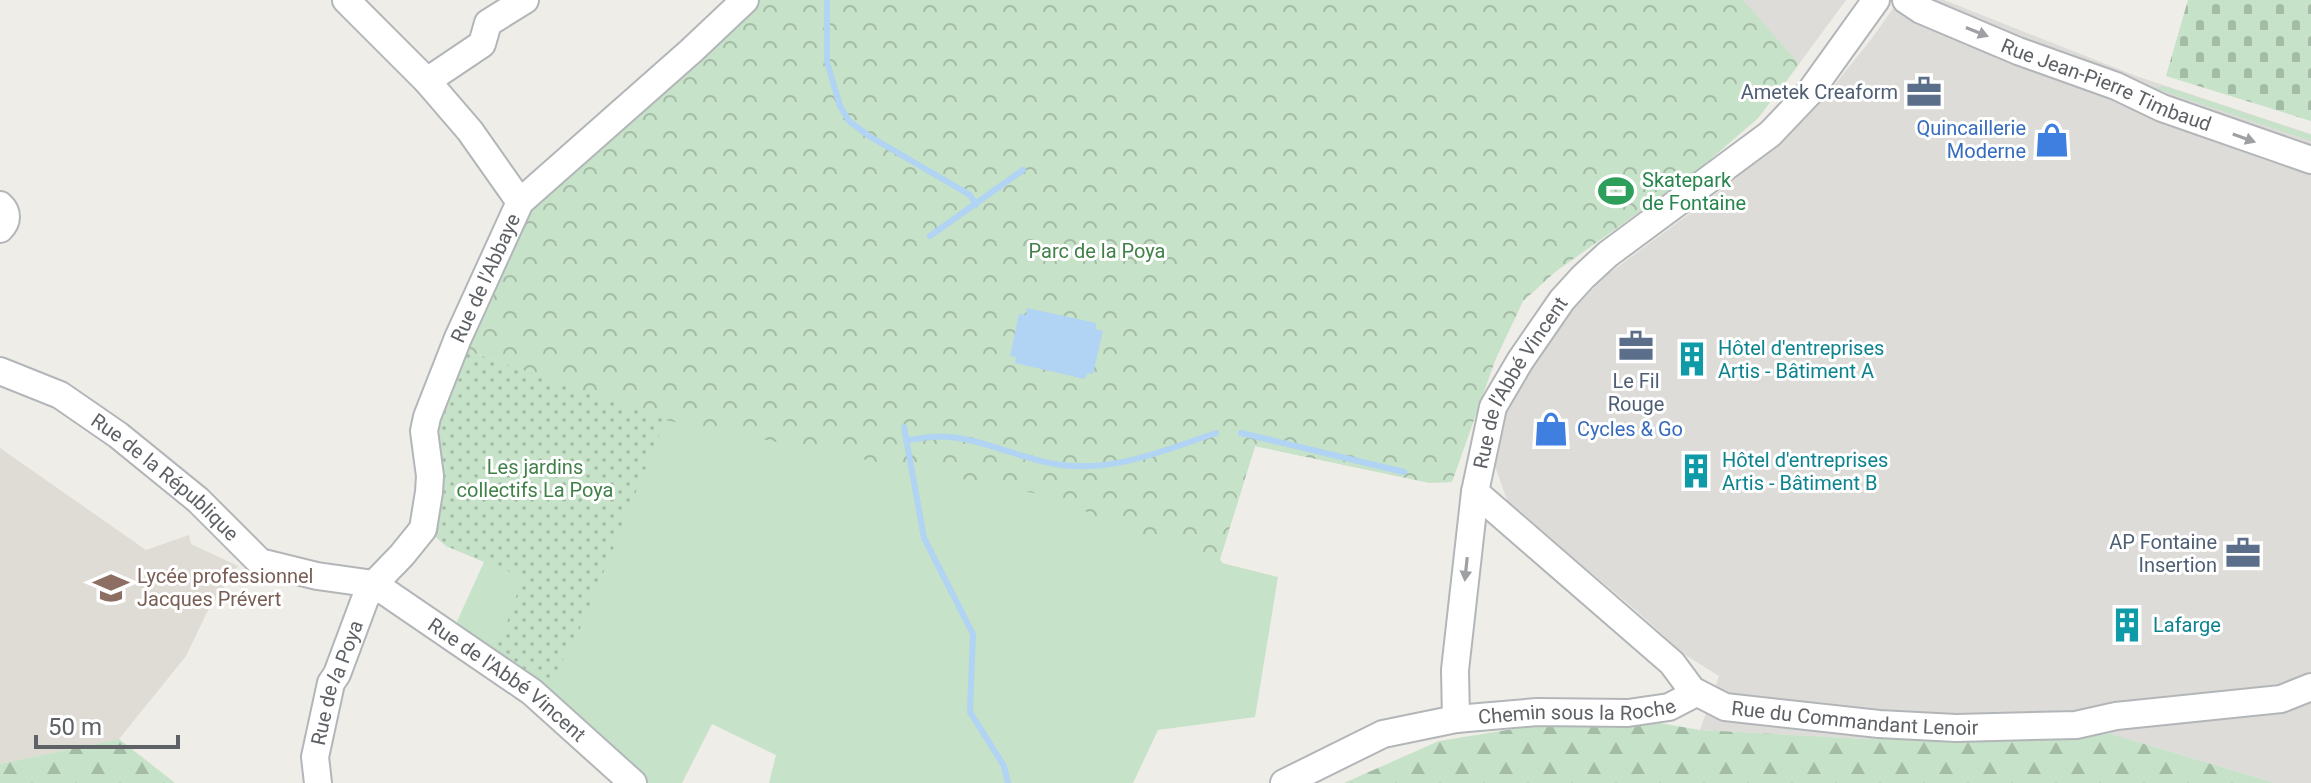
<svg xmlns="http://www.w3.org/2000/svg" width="2311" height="783" font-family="Roboto,sans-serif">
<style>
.industrial{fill:#dddcd9}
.education{fill:#dedcd5}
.grass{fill:#c6e2c8}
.forest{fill:url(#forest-firs)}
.cemetery{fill:url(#cemetery-stones)}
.park{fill:url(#park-crowns)}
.garden{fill:url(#garden-dots)}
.water{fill:#b1d3f4}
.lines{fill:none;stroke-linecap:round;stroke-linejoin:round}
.stream{stroke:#b1d3f4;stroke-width:6}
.minor-casing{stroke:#b3b6b9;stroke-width:30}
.minor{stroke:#fff;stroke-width:26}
.oneway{fill:#9ea0a3}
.labels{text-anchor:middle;stroke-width:6;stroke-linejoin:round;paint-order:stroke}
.street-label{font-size:20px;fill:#5e6165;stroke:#fff}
.service-label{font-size:20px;fill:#4e5e75;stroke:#fff;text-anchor:end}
.shop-label{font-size:20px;fill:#366cbe;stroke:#fff;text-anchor:end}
.leisure-label{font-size:20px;fill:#27864d;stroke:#fff;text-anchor:start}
.park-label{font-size:20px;fill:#418148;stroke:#fff}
.culture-label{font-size:20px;fill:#0d838f;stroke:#fff;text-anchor:start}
.education-label{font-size:20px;fill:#785e54;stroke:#fff;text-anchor:start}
</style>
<defs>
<pattern id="forest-firs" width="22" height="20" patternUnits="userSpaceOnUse" patternTransform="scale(2)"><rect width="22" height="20" fill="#c6e2c8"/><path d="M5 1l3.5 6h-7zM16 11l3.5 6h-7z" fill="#a4bba6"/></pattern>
<pattern id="cemetery-stones" width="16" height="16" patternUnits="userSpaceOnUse" patternTransform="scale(2)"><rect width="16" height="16" fill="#c6e2c8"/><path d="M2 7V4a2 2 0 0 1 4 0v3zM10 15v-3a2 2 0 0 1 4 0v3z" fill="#a4bba6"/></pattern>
<pattern id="park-crowns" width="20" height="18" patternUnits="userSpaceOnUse" patternTransform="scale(2)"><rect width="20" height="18" fill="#c6e2c8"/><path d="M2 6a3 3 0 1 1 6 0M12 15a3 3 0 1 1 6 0" fill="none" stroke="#a4bba6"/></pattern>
<pattern id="garden-dots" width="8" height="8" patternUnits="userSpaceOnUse" patternTransform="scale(2)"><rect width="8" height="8" fill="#c6e2c8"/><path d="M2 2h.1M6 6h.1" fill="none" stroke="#a4bba6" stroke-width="1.8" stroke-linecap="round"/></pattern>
</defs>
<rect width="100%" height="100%" fill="#eeede7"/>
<g class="industrial">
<path d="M1743,0H1846L1799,64Z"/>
<path d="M1899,0H1944L2136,76L2311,134V783H2275L2111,734L1867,739L1700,730L1719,676L1684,654L1632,607L1508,503L1494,463L1498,430L1517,389L1562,320L1608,274L1716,194L1778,143L1829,92L1872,38Z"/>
</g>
<path class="education" d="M0,448L146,550L189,535L191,544L238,566L208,610L186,656L119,739L0,764Z"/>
<g class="grass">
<path d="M754,0H1743L1799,64L1758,118L1699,169L1555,272L1523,301L1496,358L1430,483L1255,446L1220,559L1222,563L1278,577L1255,717L1158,730L1133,783H769L776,755L712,724L682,783H643L455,626L484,562L446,546L638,117Z"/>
<path d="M2164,86L2311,135V141L2154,88Z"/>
</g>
<g class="forest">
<path d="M1607,714L1700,730L1867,739L2111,734L2275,783H1344L1439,741Z"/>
<path d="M119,739L175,783H0V764Z"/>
</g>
<path class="cemetery" d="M2188,0H2311V121L2166,76Z"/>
<path class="park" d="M757,0H1743L1799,64L1758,118L1699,169L1555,272L1523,301L1496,358L1452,482L1430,483L1255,446L1220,559L1165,540L1113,527L1064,499L665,420L462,349L530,207L638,117L722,38Z"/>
<path class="garden" d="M462,349L665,420L584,621L546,691L490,649L506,625L523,577L446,546L430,532L433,431Z"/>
<path class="water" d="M1027,308L1096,323V329L1103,331L1093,374L1087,373L1085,379L1015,363L1016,357L1010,356L1019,314L1026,315Z"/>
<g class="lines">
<g class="stream">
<path d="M827,0V62L840,106L849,121L869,136L970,195L976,205"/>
<path d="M930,236L1023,170"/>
<path d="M904,427L924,538L973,634L970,712L1004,766L1008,783"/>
<path d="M1241,433L1404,472"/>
<path d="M906,440C920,439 935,435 949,437C985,440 1019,458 1055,464C1111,474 1165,450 1216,433"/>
</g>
<g class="minor-casing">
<g id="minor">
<path d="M346,0L427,81L470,131L520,202"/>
<path id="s1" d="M1906,0L1921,10L2018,51L2116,86L2162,108L2311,160"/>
<path d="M427,81L482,44L488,23L525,0"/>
<path d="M0,205C8,212 8,221 0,229"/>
<path id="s2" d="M0,371L60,395L118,435L198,500L260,562L317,576L374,584L532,692L633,783"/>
<path id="s3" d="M1475,492L1672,663L1692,690L1725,707L1879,724L1956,728L2076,725L2116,716L2281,699L2311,687"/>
<path id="s4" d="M1456,719L1455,670L1475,492L1493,407L1520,361L1562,300L1583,277L1608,254L1770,134L1810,92L1876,0"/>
<path id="s5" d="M318,783L315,757L331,683L337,674L365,599L374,584L402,555L423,529L429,492L430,476L424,431L427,417L458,338L520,202L691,51L745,0"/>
<path id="s6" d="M1284,783L1383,734L1456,719L1537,712L1628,713L1669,707L1696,693"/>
</g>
</g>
<use href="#minor" class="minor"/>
</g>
<defs><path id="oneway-solid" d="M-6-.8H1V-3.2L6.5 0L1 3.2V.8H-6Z" transform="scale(2)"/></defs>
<g class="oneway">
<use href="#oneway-solid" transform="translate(1977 32) rotate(22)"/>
<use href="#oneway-solid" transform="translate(2244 138) rotate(20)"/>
<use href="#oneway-solid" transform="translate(1466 569) rotate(96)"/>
</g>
<defs>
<g id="office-bare" transform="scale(2.76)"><path d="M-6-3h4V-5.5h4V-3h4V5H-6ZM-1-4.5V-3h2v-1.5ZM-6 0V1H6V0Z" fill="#5c6f8a" stroke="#fff" stroke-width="2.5" paint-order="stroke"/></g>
<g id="shop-bare" transform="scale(2.76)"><path d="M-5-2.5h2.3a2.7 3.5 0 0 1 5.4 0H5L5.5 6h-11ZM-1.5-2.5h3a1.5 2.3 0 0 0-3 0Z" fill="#3f7fe0" stroke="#fff" stroke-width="2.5" paint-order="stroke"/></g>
<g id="stadium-bare" transform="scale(2.76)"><path d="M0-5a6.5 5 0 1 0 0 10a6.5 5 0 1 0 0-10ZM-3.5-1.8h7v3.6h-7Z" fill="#2e9e5b" stroke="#fff" stroke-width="2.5" paint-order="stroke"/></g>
<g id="building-bare" transform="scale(2.76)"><path d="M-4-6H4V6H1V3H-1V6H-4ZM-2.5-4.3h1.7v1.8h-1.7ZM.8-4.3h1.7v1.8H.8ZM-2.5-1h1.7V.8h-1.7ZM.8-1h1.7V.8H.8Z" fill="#0f9aa8" stroke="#fff" stroke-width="2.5" paint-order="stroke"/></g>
<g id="school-bare" transform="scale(2.76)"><path d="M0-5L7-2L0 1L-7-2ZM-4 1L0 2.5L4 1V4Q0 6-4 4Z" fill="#8d6e63" stroke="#fff" stroke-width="2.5" paint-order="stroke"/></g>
</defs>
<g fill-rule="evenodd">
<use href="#office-bare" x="1924" y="92"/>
<use href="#shop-bare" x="2052" y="140"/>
<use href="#stadium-bare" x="1616" y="191"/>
<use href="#office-bare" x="1636" y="346"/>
<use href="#building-bare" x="1692" y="359"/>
<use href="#shop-bare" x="1551" y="429"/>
<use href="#building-bare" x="1696" y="471"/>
<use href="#office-bare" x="2243" y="553"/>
<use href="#school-bare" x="111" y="588"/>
<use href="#building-bare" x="2127" y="625"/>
</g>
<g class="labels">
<g class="street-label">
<text dy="7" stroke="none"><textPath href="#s1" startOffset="218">Rue Jean-Pierre Timbaud</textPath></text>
<text dy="7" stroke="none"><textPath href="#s5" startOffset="548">Rue de l'Abbaye</textPath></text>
<text dy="7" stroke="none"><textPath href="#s4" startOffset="348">Rue de l'Abbé Vincent</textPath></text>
<text dy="7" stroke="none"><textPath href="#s2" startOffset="198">Rue de la République</textPath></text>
<text dy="7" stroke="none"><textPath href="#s2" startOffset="606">Rue de l'Abbé Vincent</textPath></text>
<text dy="7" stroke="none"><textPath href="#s5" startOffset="104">Rue de la Poya</textPath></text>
<text dy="7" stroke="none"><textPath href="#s6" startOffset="306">Chemin sous la Roche</textPath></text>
<text dy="7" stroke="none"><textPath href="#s3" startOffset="462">Rue du Commandant Lenoir</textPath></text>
</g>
<g class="service-label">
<text x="1898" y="99">Ametek Creaform</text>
<text x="1636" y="388" text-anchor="middle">Le Fil<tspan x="1636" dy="23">Rouge</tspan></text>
<text x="2217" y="549">AP Fontaine<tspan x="2217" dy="23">Insertion</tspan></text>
</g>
<g class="shop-label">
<text x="2026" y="135">Quincaillerie<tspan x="2026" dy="23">Moderne</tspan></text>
<text x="1577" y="436" text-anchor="start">Cycles &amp; Go</text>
</g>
<g class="leisure-label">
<text x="1642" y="187">Skatepark<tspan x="1642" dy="23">de Fontaine</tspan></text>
</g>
<g class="park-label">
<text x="1097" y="258">Parc de la Poya</text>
<text x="535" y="474">Les jardins<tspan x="535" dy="23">collectifs La Poya</tspan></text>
</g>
<g class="culture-label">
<text x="1718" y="355">Hôtel d'entreprises<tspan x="1718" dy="23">Artis - Bâtiment A</tspan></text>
<text x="1722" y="467">Hôtel d'entreprises<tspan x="1722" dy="23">Artis - Bâtiment B</tspan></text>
<text x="2153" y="632">Lafarge</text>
</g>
<g class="education-label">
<text x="137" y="583">Lycée professionnel<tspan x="137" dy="23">Jacques Prévert</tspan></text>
</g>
</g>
<path d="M36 735v12h142v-12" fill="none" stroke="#5e6165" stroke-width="4"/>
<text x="48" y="735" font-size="24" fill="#5e6165" stroke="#ffffff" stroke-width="6" paint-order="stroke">50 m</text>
</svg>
